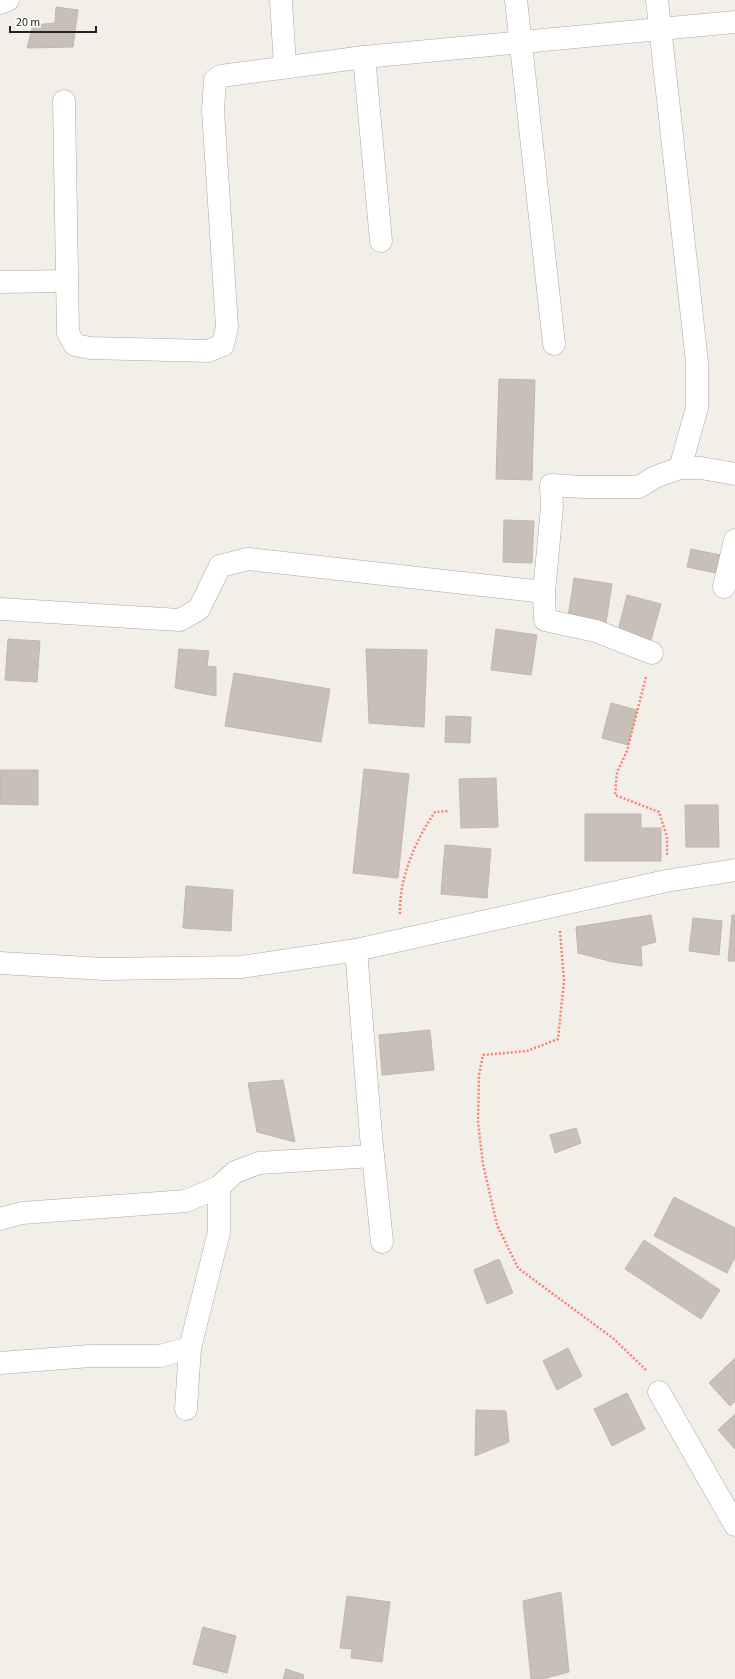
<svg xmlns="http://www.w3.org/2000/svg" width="735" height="1679" font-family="'Source Sans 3',sans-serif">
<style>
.building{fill:#c7bfb8;stroke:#c4b6ab}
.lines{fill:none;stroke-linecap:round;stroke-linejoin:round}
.minor-casing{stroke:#a9a9a9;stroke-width:23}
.path{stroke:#fa8072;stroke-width:2.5;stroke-dasharray:2 2;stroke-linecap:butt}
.minor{stroke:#fff;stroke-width:22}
</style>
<rect width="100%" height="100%" fill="#f2efe9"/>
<g class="building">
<path d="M56,7L78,10L73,47L27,48L33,25L55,23Z"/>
<path d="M499,379L535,380L532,480L496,479Z"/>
<path d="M504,520L534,521L532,563L503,562Z"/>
<path d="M691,549L725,556L721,574L687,567Z"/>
<path d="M574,578L612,584L606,623L568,617Z"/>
<path d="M627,595L661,604L651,640L618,631Z"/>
<path d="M496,629L537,635L531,675L491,670Z"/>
<path d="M8,639L40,641L37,682L5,680Z"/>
<path d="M179,649L209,651L207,666L216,667V696L175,688Z"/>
<path d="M366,649L427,650L424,727L369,723Z"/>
<path d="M234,673L330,689L321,742L225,726Z"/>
<path d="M611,703L637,710L628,745L602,738Z"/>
<path d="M446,716L471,717L470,743L445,742Z"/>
<path d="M364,769L409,774L398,878L353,873Z"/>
<path d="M0,770H38V805L0,804Z"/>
<path d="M496,778L498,827L461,828L459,779Z"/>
<path d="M685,805H718L719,847H686Z"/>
<path d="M585,814H641V828H661V861H585Z"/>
<path d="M445,845L491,849L487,898L441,894Z"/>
<path d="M186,886L233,890L231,931L183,928Z"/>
<path d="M651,915L656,942L641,946L642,966L613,962L578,953L576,927Z"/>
<path d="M732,915H735V961H728Z"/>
<path d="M693,918L722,921L719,955L689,951Z"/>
<path d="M430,1030L434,1070L382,1075L379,1035Z"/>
<path d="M283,1080L295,1142L257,1132L248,1083Z"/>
<path d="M576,1128L581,1143L555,1153L550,1135Z"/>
<path d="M674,1197L735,1228V1257L727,1273L654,1236Z"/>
<path d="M644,1240L720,1290L701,1319L625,1269Z"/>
<path d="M499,1259L513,1293L487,1304L474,1270Z"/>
<path d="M568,1348L582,1376L557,1390L543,1361Z"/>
<path d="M735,1358V1401L730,1406L709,1383Z"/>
<path d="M627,1393L645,1429L612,1446L594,1409Z"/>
<path d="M476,1410L506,1411L509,1442L475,1456Z"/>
<path d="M735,1414V1449L718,1430Z"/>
<path d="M561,1592L569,1672L543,1679H531L523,1601Z"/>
<path d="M347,1596L390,1602L382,1662L351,1658L352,1649L340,1648Z"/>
<path d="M203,1627L236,1636L227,1673L193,1664Z"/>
<path d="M286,1669L304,1675L303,1679H283Z"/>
</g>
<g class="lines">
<g class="minor-casing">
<g id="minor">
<path d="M281,0L285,67"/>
<path d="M516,0L554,344"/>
<path d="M657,0L697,362V408L680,468"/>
<path d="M0,3L8,0"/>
<path d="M364,57L381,241"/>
<path d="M64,101L68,333L75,345L90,348L208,351L223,345L227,327L213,110L215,80L221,76L364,57L735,22"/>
<path d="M0,282L67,281"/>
<path d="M724,587L735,540"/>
<path d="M544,592L545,620L596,631L652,653"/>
<path d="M0,609L180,620L199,609L220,566L248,559L544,592L552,507L551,485L583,487H639L655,477L680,468H701L735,474"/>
<path d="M356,950L371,1136L382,1242"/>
<path d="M0,963L104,969L241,967L356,950L666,881L735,870"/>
<path d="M0,1219L22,1213L186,1201L219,1187L235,1172L259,1163L373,1156"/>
<path d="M0,1363L90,1356H160L190,1348L219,1232V1187"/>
<path d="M659,1392L735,1525"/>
<path d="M186,1409L190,1348"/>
</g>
</g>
<g class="path">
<path d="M646,677L627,751L617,772L615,795L659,812L667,837V855"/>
<path d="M400,914C399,878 415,841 435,812L449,811"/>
<path d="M560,931L564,981L558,1039L527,1051L483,1055L479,1075L478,1122L483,1164L497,1225L518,1268L614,1339L646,1370"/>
</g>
<use href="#minor" class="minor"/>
</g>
<path d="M10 26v6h86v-6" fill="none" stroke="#222222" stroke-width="2"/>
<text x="16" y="26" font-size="12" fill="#222222" stroke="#ffffff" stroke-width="3" paint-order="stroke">20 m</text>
</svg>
